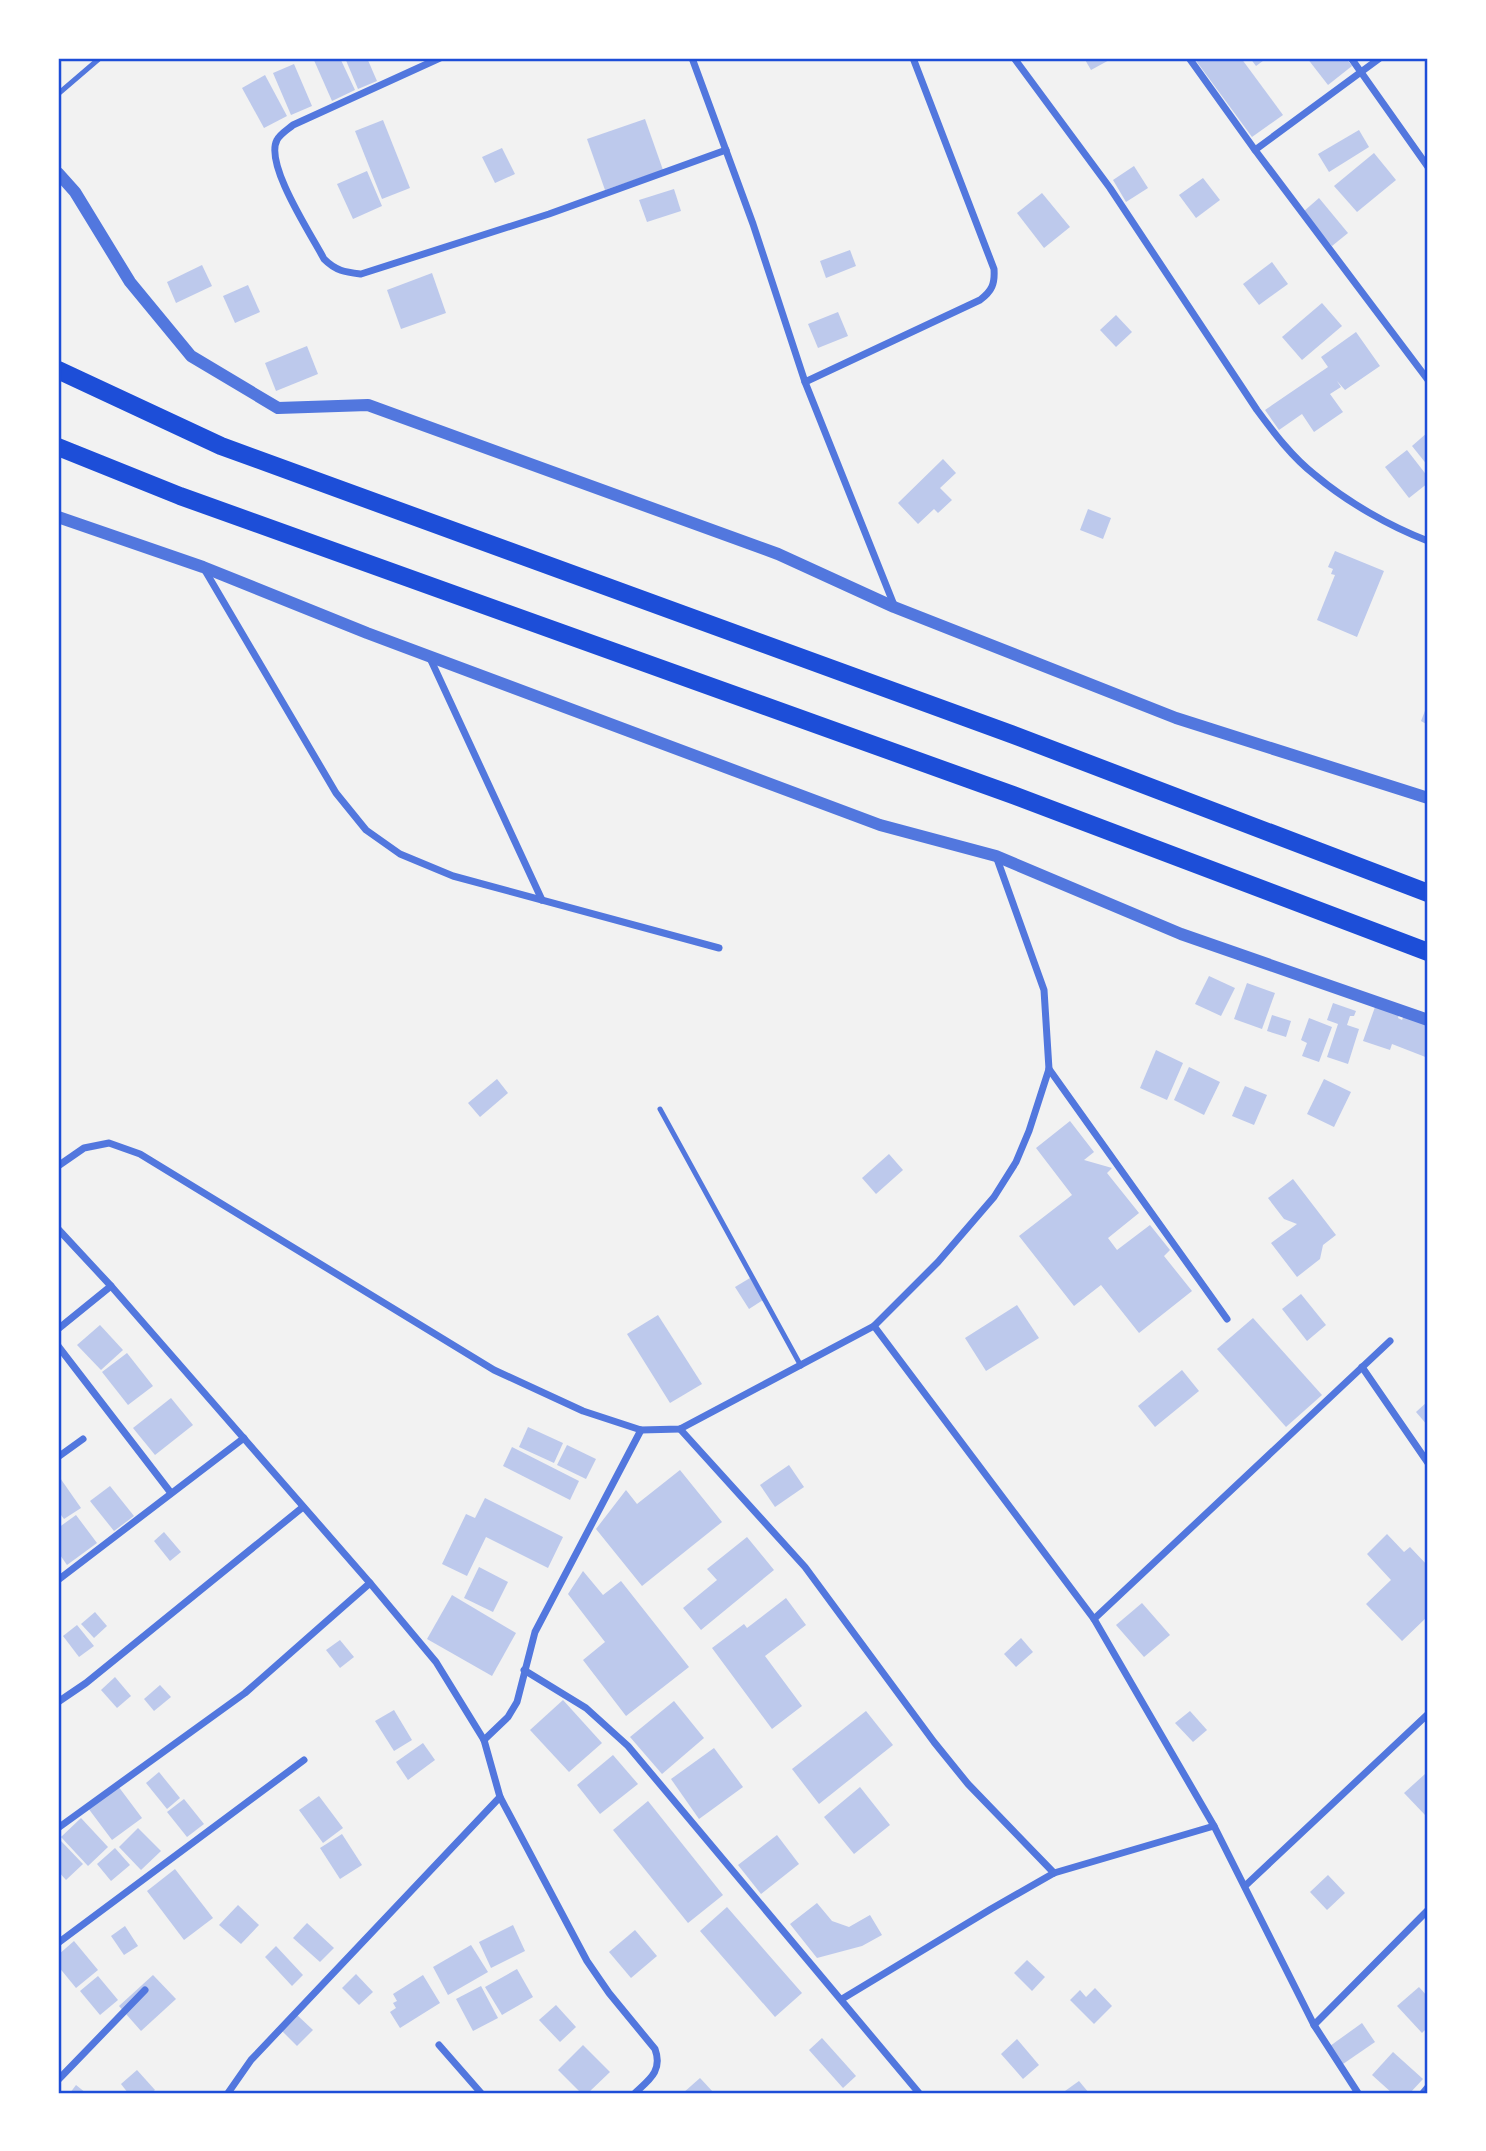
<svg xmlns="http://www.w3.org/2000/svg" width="1486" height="2151" font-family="Figtree,sans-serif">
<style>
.building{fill:#bdc9ec}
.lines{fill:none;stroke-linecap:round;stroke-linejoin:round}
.service{stroke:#5277de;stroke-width:5}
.minor{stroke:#5277de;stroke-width:7}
.tertiary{stroke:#5277de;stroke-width:12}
.trunk{stroke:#1d4ed8;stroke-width:18}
.neatline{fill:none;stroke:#1d4ed8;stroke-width:2.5}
</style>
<rect width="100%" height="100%" fill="#f2f2f2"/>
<g class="building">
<path d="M313,58H340L355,90L332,101Z"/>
<path d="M345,58H367L377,81L358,89Z"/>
<path d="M1084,58H1113L1091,70Z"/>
<path d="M1194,58H1241L1283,115L1252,137Z"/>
<path d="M1250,58H1267L1256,66Z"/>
<path d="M1307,58H1346L1352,66L1328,85Z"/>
<path d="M294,64L312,106L291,115L273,73Z"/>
<path d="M265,75L287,116L264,128L242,88Z"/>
<path d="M645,119L663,170L605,190L587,139Z"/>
<path d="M383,120L410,188L382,199L355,131Z"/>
<path d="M1359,130L1369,147L1329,172L1318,154Z"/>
<path d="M502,148L515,174L495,183L482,157Z"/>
<path d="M1374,153L1396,180L1357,212L1334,186Z"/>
<path d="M1134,166L1148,188L1126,202L1113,180Z"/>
<path d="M367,171L382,206L353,219L337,184Z"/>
<path d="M1203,178L1220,200L1196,218L1179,195Z"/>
<path d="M674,189L681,211L647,222L639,200Z"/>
<path d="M1042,193L1070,227L1044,248L1017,213Z"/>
<path d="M1319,198L1348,233L1332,246L1303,212Z"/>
<path d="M850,250L856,266L826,278L820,261Z"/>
<path d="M1272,262L1288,284L1259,305L1243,284Z"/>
<path d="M202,265L212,286L176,303L167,282Z"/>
<path d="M432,273L446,313L401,329L387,290Z"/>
<path d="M248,285L260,312L235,323L223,296Z"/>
<path d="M1322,303L1342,326L1302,360L1282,337Z"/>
<path d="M838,312L848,336L818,348L808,324Z"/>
<path d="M1116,315L1132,332L1116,347L1100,330Z"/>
<path d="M1356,332L1380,366L1345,390L1337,381L1341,387L1330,394L1343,412L1314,432L1302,414L1279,430L1265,410L1328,367L1321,357Z"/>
<path d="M307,346L318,374L276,391L265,363Z"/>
<path d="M1428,432V466L1412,446Z"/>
<path d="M1407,450L1428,477V483L1409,498L1385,467Z"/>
<path d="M943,459L956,473L940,488L952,500L938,513L934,509L918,524L898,503Z"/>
<path d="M1088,509L1111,518L1103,539L1080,530Z"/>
<path d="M1335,551L1384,571L1357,637L1317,620L1335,575L1331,574L1333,569L1328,567Z"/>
<path d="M1428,703V725L1421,721Z"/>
<path d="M1209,976L1235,988L1221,1016L1195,1004Z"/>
<path d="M1247,983L1275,993L1262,1029L1234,1019Z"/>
<path d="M1333,1003L1356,1011L1354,1016H1350L1347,1025L1359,1029L1348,1064L1327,1057L1338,1024L1327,1020Z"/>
<path d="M1375,1007L1399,1015L1398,1018L1402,1020L1404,1015L1428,1023V1058L1392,1044L1390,1050L1363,1041Z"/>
<path d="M1272,1015L1291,1021L1286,1037L1267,1031Z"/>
<path d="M1309,1018L1332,1027L1319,1062L1302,1056L1307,1043L1301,1040Z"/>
<path d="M1156,1050L1183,1063L1167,1100L1140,1088Z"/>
<path d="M1189,1067L1220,1082L1204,1115L1174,1100Z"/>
<path d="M497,1079L508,1093L480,1117L468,1103Z"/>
<path d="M1324,1079L1351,1092L1334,1127L1307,1114Z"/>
<path d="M1245,1086L1267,1095L1254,1125L1232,1116Z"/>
<path d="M1070,1121L1094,1152L1084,1160L1112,1168L1107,1173L1139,1213L1108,1238L1117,1250L1150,1225L1170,1250L1164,1256L1192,1291L1139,1333L1101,1285L1074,1306L1019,1236L1072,1195L1036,1148Z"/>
<path d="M889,1154L903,1170L876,1194L862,1178Z"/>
<path d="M1293,1179L1336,1235L1323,1245L1320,1259L1297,1277L1271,1243L1297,1224L1284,1219L1268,1198Z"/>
<path d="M750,1278L763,1300L749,1309L735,1287Z"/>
<path d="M1301,1294L1326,1325L1307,1341L1282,1309Z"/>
<path d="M1017,1305L1039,1338L986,1371L965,1338Z"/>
<path d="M658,1315L702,1384L670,1403L627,1334Z"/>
<path d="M1253,1318L1322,1395L1286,1427L1217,1349Z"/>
<path d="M100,1325L123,1350L101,1370L77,1345Z"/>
<path d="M127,1353L153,1386L128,1405L102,1372Z"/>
<path d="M1182,1370L1199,1391L1155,1427L1138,1406Z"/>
<path d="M171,1398L193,1425L155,1455L133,1428Z"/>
<path d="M1428,1401V1426L1416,1412Z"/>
<path d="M528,1427L563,1443L554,1463L519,1447Z"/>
<path d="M567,1445L596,1459L586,1479L557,1465Z"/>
<path d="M512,1447L579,1481L570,1500L503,1466Z"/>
<path d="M789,1465L804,1487L775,1507L760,1485Z"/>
<path d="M680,1470L722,1522L642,1586L596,1529L626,1490L637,1504Z"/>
<path d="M58,1475L81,1508L64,1519L58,1511Z"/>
<path d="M110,1486L134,1516L114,1531L90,1501Z"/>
<path d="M485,1498L563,1537L548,1568L486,1537L467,1576L442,1564L466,1514L475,1518Z"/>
<path d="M76,1515L97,1543L67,1565L58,1552V1528Z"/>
<path d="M164,1532L181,1552L170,1561L154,1541Z"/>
<path d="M1387,1534L1404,1552L1410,1547L1428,1566V1616L1402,1641L1366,1604L1391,1580L1367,1554Z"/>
<path d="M747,1537L774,1570L701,1630L683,1608L717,1580L707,1569Z"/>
<path d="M479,1567L508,1582L493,1612L464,1598Z"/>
<path d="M583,1571L603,1595L621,1581L689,1667L626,1716L583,1660L605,1642L568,1594Z"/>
<path d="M452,1595L516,1633L492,1676L427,1639Z"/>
<path d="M786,1598L806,1625L765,1656L802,1706L772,1729L712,1648L744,1624L747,1628Z"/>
<path d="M1142,1603L1170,1635L1144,1657L1116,1625Z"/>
<path d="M95,1612L107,1626L94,1638L81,1624Z"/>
<path d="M77,1625L94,1646L79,1657L63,1636Z"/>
<path d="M1021,1638L1033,1652L1016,1667L1004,1654Z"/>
<path d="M340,1640L354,1657L340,1668L326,1650Z"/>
<path d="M115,1677L131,1696L117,1708L101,1690Z"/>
<path d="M160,1685L171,1697L154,1711L144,1699Z"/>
<path d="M563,1700L602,1743L569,1772L530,1730Z"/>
<path d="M674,1701L704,1738L662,1774L630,1737Z"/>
<path d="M394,1710L412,1740L394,1751L375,1721Z"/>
<path d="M866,1711L893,1745L819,1804L792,1769Z"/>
<path d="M1190,1711L1207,1730L1193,1742L1175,1723Z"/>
<path d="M423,1743L435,1760L408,1780L396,1762Z"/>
<path d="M714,1748L743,1787L699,1819L671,1779Z"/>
<path d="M613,1755L638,1784L600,1814L577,1785Z"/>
<path d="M159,1772L180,1798L167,1809L146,1783Z"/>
<path d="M1425,1774L1428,1777V1813L1426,1816L1404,1793Z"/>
<path d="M118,1786L142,1818L112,1840L88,1808Z"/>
<path d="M860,1787L890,1825L854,1854L824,1817Z"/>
<path d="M319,1796L343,1828L323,1843L299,1810Z"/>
<path d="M184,1799L204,1824L187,1837L167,1812Z"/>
<path d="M648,1801L723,1895L688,1923L613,1830Z"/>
<path d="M81,1818L108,1847L88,1866L61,1837Z"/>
<path d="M138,1828L161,1851L141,1870L119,1847Z"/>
<path d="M342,1834L362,1865L340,1879L320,1848Z"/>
<path d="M777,1835L799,1864L761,1894L738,1865Z"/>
<path d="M61,1841L83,1864L66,1880L58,1871V1844Z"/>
<path d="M115,1848L130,1865L111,1881L97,1864Z"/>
<path d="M175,1869L213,1918L184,1940L147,1891Z"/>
<path d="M1328,1875L1345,1893L1327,1910L1310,1892Z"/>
<path d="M817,1903L832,1921L849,1927L870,1915L882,1935L862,1946L817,1958L790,1924Z"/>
<path d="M238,1905L259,1925L241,1944L219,1925Z"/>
<path d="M727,1907L802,1993L775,2017L700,1931Z"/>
<path d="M307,1923L334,1948L320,1962L293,1938Z"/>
<path d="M513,1925L525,1951L491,1968L479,1942Z"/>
<path d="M125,1926L138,1946L124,1955L111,1936Z"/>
<path d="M635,1930L657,1956L631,1978L609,1952Z"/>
<path d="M74,1941L98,1970L76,1988L58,1966V1955Z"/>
<path d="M471,1945L488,1972L448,1995L433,1967Z"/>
<path d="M276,1946L303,1975L292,1986L265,1957Z"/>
<path d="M1027,1960L1045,1977L1032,1991L1014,1973Z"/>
<path d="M517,1969L533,1997L502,2015L485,1987Z"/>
<path d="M356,1974L373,1992L359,2005L342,1988Z"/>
<path d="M153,1975L176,1999L141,2031L119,2006Z"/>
<path d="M423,1975L440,2003L400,2028L390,2012L396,2008L393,2003L397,2001L393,1994Z"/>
<path d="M98,1976L118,2000L100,2015L80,1991Z"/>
<path d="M481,1986L498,2018L473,2031L456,1999Z"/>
<path d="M1419,1987L1428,1997V2027L1422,2033L1397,2006Z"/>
<path d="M1095,1988L1112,2006L1094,2024L1070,2000L1080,1990L1086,1997Z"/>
<path d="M556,2005L576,2027L560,2042L539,2020Z"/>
<path d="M296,2014L313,2030L297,2046L281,2030Z"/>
<path d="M1362,2023L1375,2042L1343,2064L1330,2046Z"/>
<path d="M822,2038L856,2076L843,2088L809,2050Z"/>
<path d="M1017,2039L1039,2065L1023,2079L1001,2054Z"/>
<path d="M583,2045L610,2072L588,2093H581L558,2070Z"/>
<path d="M1393,2052L1423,2079L1410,2093H1392L1372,2075Z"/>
<path d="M137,2070L155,2090L151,2093H128L121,2084Z"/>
<path d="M700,2078L714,2093H683Z"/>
<path d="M1079,2081L1089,2093H1066L1065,2091Z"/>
<path d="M76,2085L86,2093H70Z"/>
</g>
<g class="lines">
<g class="service">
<path d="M58,94L100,58"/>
<path d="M660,1109L801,1366"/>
</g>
<g class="minor">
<path d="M440,58L293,125C287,130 280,134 277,140C264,164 312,236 324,259C336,271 345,272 361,274L549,214L726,150"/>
<path d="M692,58L753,224L805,382L894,605"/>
<path d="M1014,58L1110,188L1257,410C1274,433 1292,457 1315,475C1347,502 1389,526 1428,541"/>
<path d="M1189,58L1255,150L1428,380"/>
<path d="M1351,58L1428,167"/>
<path d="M1255,150L1380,58"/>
<path d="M805,382L980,300C992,291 995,284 994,269L913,58"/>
<path d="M203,567L336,793L366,830L400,854L453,876L719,948"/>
<path d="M429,656L542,900"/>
<path d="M1049,1069L1227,1319"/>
<path d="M58,1166L84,1148L109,1143L140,1154L494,1370L583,1411L641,1430L680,1429L874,1326L938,1262L994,1197L1016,1162L1029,1131L1049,1069L1044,990L996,856"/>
<path d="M58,1229L111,1286L370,1583"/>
<path d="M874,1326L1094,1619L1214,1826L1314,2025L1358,2093"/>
<path d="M58,1329L111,1286"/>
<path d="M58,1346L171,1493"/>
<path d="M1362,1367L1428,1463"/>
<path d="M680,1429L805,1567L934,1742L968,1784L1054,1873"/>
<path d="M58,1457L83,1439"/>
<path d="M58,1580L244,1438"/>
<path d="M1094,1619L1390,1341"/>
<path d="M524,1670L586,1708L628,1746L919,2093"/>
<path d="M58,1702L86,1683L303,1507"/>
<path d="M484,1740L508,1717L517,1702L535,1632L641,1430"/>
<path d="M500,1797L587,1961L609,1993L655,2049C663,2071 649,2080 635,2093"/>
<path d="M58,1828L245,1693L370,1583L436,1662L484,1740L500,1797L251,2060L228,2093"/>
<path d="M1245,1886L1428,1714"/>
<path d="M58,1943L304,1760"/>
<path d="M842,1999L991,1909L1054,1873L1214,1826"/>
<path d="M1314,2025L1428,1910"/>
<path d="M439,2045L481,2093"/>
<path d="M58,2080L145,1990"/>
<path d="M1423,2093L1428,2087"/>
</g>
<g class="tertiary">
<path d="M58,173L75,192L130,282L191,356L278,408L368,405L778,554L894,607L1176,718L1428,798"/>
<path d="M58,517L203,567L367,633L880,825L996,856L1181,934L1428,1020"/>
</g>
<g class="trunk">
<path d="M58,370L221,446L1011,734L1428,893"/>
<path d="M58,447L180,496L1013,795L1428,952"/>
</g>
</g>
<rect width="1486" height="2151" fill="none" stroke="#ffffff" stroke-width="119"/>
<rect x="60" y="60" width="1366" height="2032" class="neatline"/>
</svg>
